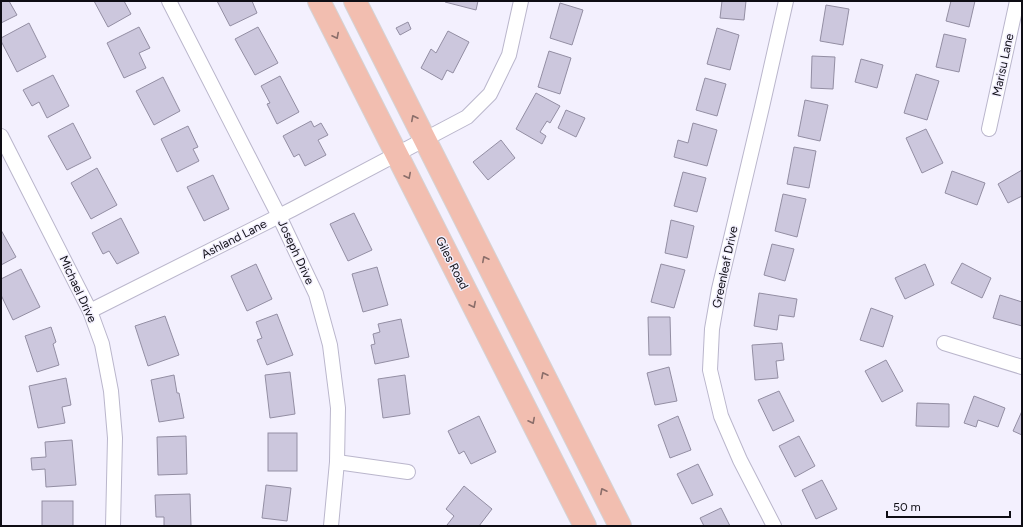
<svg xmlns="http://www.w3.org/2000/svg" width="1023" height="527" font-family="Figtree,sans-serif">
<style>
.building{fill:#ccc7dd;stroke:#938ea3}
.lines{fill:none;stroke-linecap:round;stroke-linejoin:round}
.minor-casing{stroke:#bab6cc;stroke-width:16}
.primary-casing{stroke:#d4d3d5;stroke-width:24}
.minor{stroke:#fff;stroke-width:14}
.primary{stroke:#f2beb0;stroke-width:22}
.oneway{stroke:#8b6e6a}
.labels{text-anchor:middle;stroke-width:3;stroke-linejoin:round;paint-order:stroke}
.street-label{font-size:12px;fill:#0e0d14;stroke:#f3f0fe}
</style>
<rect width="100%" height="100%" fill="#f3f0fe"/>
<g class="building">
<path d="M1,1H9L17,15L1,23Z"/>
<path d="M94,1H124L131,14L108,27Z"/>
<path d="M217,1H252L257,13L230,26Z"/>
<path d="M445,1H478L476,10L445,2Z"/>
<path d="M722,1H746L744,20L720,18Z"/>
<path d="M951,1H975L969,27L946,21Z"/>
<path d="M560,3L583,10L572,45L550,38Z"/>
<path d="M826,5L849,9L843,45L820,41Z"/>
<path d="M408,22L411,29L400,35L396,28Z"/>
<path d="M29,23L46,57L17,72L1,41V38Z"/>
<path d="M139,27L150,48L139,53L146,68L124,78L107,43Z"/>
<path d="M258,27L278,63L255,75L235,39Z"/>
<path d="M717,28L739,35L730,70L707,64Z"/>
<path d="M448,31L469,42L453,73L447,70L442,80L421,68L431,49L436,53Z"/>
<path d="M944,34L966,39L959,72L936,67Z"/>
<path d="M549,51L571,58L560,94L538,87Z"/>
<path d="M812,56L835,57L833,89L811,88Z"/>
<path d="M861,59L883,65L877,88L855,82Z"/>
<path d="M916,74L939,81L927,120L904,113Z"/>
<path d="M53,75L69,106L47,118L39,102L32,106L23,90Z"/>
<path d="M280,76L299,112L277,124L267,104L270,103L261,86Z"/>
<path d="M163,77L180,111L154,125L136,91Z"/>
<path d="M705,78L726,84L717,116L696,110Z"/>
<path d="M536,93L560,106L550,123L547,121L540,132L546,136L542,144L516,129Z"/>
<path d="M805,100L828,105L820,141L798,136Z"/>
<path d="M566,110L585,118L576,137L558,128Z"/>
<path d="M311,121L314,127L321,123L328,135L318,140L326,155L305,166L299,154L294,157L283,136Z"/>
<path d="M73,123L91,158L67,170L48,136Z"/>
<path d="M693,123L717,130L707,166L674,157L678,140L688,143Z"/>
<path d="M188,126L198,147L193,149L199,161L177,172L161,139Z"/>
<path d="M926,129L943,163L922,173L906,138Z"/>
<path d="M501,140L515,158L488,180L473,162Z"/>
<path d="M794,147L816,151L809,188L787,184Z"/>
<path d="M97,168L117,205L91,219L71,183Z"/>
<path d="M1022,170V196L1008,203L998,184Z"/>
<path d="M952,171L985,183L977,205L945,193Z"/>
<path d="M683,172L706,178L697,212L674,206Z"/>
<path d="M213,175L229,209L204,221L187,187Z"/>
<path d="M783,194L806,199L797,237L775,231Z"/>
<path d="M354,213L372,250L348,261L330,224Z"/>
<path d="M121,218L139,253L117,264L109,251L103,254L92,233Z"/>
<path d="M671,220L694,226L687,258L665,253Z"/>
<path d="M1,230L16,257L1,265Z"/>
<path d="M772,244L794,249L785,281L764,275Z"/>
<path d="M962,263L991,278L982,298L951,283Z"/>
<path d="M256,264L272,299L247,311L231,276Z"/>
<path d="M661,264L685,270L674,308L651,302Z"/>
<path d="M925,264L934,285L905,299L895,278Z"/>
<path d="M377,267L388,305L363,312L352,274Z"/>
<path d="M21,269L40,307L13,320L1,295V279Z"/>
<path d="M759,293L797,299L794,317L779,315L777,330L754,326Z"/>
<path d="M1000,295L1022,302V326L993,318Z"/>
<path d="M871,308L893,316L883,347L860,340Z"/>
<path d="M277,314L293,355L267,365L257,340L262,338L256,322Z"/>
<path d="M165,316L179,355L148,366L135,326Z"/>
<path d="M648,317H670L671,355H649Z"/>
<path d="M401,319L409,357L375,364L371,345L375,344L373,334L380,332L378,324Z"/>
<path d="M51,327L56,342L53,344L59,365L37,372L25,336Z"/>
<path d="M782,343L784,360L776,361L778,378L755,380L752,345Z"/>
<path d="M886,360L903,391L882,402L865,371Z"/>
<path d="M669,367L677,401L655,405L647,373Z"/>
<path d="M290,372L295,414L270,418L265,375Z"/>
<path d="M174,375L177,393H179L184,418L159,422L151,380Z"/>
<path d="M405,375L410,414L383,418L378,379Z"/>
<path d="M66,378L71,405L62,407L65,423L38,428L29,386Z"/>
<path d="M779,391L794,421L773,431L758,400Z"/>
<path d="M974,396L1005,408L998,427L978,420L976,427L964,423Z"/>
<path d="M917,403L949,404V427L916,426Z"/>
<path d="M1022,411V435L1013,431Z"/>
<path d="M479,416L496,452L471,464L464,451L459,454L448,431Z"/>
<path d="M678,416L691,450L670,458L658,425Z"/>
<rect x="268" y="433" width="29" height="38"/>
<path d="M186,436L187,474L158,475L157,437Z"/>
<path d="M799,436L815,466L795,477L779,446Z"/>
<path d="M72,440L76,485L46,487L45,469L32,470L31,458L46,457L45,442Z"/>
<path d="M698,464L713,495L692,504L677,474Z"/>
<path d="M822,480L837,509L816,519L802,490Z"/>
<path d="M266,485L291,488L287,521L262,518Z"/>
<path d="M464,486L492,509L479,526H448L447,525L454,516L446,509Z"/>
<path d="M190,494L191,526H164V517H156L155,495Z"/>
<rect x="42" y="501" width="31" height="25"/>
<path d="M721,508L730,526H704L700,518Z"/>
</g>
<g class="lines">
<g class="minor-casing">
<g id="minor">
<path d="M169,1L279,216L316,294L330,345L338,408L337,462L331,526"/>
<path d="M989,129L1017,1"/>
<path d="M1,136L90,311L102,344L111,391L115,438L113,526"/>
<path d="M90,311L293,209L467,117L490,94L509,55L521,1"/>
<path d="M944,343L1022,367"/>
<path d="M337,462L408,472"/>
<path d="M774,526L740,460L721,416L710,370L712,329L719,289L762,107L786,1"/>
</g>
</g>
<g class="primary-casing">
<g id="primary">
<path d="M319,1L585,526"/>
<path d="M355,1L620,526"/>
</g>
</g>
<use href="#minor" class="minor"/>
<use href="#primary" class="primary"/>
</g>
<defs><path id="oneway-chevron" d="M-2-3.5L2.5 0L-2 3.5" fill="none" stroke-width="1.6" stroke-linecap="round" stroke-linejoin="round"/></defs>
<g class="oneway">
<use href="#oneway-chevron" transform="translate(336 36) rotate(63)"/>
<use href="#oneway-chevron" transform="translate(414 118) rotate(-117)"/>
<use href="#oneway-chevron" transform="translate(408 176) rotate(63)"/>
<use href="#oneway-chevron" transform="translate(485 259) rotate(-117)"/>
<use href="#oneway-chevron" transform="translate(473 305) rotate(63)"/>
<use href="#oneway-chevron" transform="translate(544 375) rotate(-117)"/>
<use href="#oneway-chevron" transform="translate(532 421) rotate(63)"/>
<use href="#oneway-chevron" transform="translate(603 491) rotate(-117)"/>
</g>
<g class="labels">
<g class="street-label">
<text transform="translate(1003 65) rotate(-78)" y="4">Marisu Lane</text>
<text transform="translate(234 239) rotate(-27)" y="4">Ashland Lane</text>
<text transform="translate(296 252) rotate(65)" y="4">Joseph Drive</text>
<text transform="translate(452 263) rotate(63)" y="4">Giles Road</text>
<text transform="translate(725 267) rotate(-78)" y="4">Greenleaf Drive</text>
<text transform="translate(78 289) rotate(65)" y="4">Michael Drive</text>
</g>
</g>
<rect width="1023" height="527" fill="none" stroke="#0e0d14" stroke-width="4"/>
<path d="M887 511v6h123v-6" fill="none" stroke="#0e0d14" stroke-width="2"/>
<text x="893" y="511" font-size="12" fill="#0e0d14" stroke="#f3f0fe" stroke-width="3" paint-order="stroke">50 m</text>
</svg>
